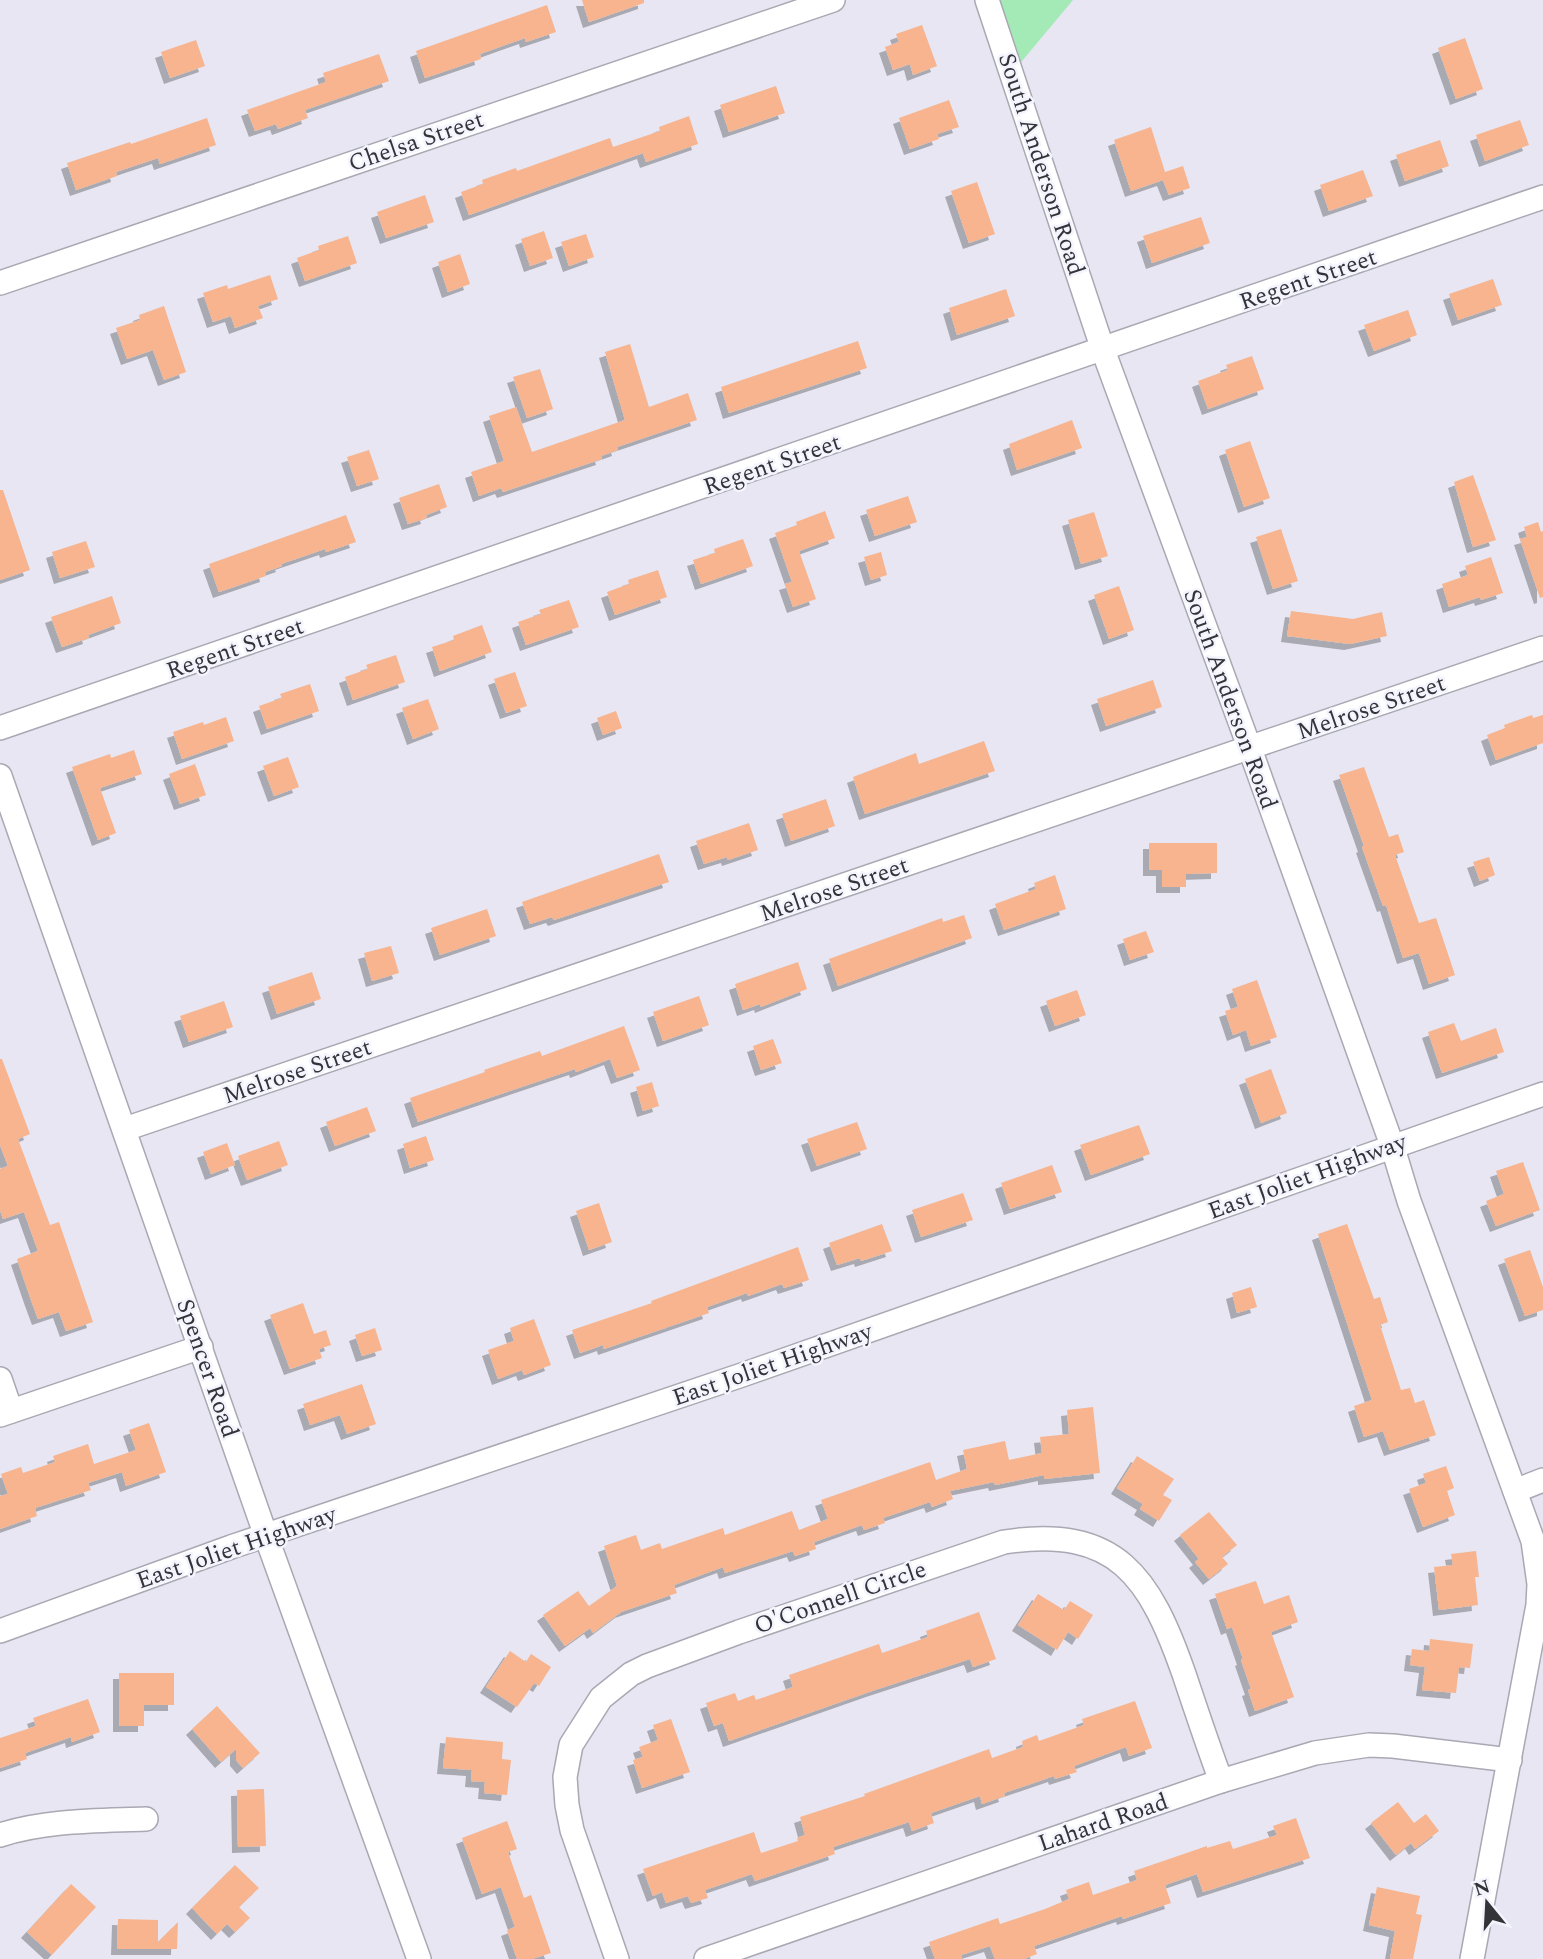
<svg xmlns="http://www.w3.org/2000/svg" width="1543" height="1959" font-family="Spectral,serif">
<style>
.green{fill:#a4eab6}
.building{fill:#f7b48e;filter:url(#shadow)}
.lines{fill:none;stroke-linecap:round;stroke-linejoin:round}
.minor-casing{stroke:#a9a8b3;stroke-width:26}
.minor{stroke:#fff;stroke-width:23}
.labels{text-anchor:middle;stroke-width:5;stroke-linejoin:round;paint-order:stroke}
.street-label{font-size:24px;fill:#333338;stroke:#f4f4fe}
</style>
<defs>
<filter id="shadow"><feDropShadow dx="-6" dy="6" stdDeviation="0" flood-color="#0004"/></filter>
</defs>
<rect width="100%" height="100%" fill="#e7e6f2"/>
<path class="green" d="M994,0H1073L1017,67Z"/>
<g class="building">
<path d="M582,0H644V3L589,22Z"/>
<path d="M547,5L556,32L526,42L525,38L480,54L481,59L425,78L416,51Z"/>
<path d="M922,25L937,66L913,75L910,64L893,70L885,47L899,42L896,34Z"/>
<path d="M1465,38L1483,89L1456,99L1438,48Z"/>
<path d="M196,40L205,66L170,78L161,52Z"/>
<path d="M379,54L389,81L305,110L308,118L278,129L276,124L255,131L247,110L326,82L323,73Z"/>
<path d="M776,86L785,113L729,132L720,105Z"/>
<path d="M949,100L959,127L937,134L939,139L910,149L899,118Z"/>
<path d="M689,116L698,144L646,162L643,153L469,215L461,192L483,184L482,180L516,168L517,171L610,138L613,147L660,131L659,127Z"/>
<path d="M207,118L216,145L160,164L158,158L116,172L117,176L76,190L67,163L130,142L131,144Z"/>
<path d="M1520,120L1529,145L1485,161L1476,135Z"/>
<path d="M1151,127L1165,172L1183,166L1190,188L1169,195L1163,180L1131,191L1114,140Z"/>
<path d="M1440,140L1449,166L1405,181L1396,155Z"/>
<path d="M1363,170L1373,196L1329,211L1320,185Z"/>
<path d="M977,182L995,234L969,243L951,191Z"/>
<path d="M425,195L434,222L386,238L377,212Z"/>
<path d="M1201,217L1210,243L1152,263L1143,236Z"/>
<path d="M544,231L553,258L530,266L521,239Z"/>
<path d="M586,234L594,257L569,266L561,242Z"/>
<path d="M348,236L357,263L305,281L297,258L319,250L318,246Z"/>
<path d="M460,254L470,284L448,292L438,262Z"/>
<path d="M270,275L278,299L258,306L263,318L235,328L231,316L213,322L203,293L227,285L228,289Z"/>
<path d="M1493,279L1502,305L1458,320L1449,294Z"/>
<path d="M1006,289L1015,316L957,335L949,308Z"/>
<path d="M164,306L186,372L164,380L153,350L127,359L116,328L140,320L139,315Z"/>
<path d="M1408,310L1417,335L1374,351L1364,325Z"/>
<path d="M858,341L867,368L729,413L721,387Z"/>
<path d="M630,344L649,407L688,393L697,420L617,447L618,450L601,456L602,459L503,492L501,488L479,496L471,472L504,461L489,416L516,407L532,452L625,420L605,352Z"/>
<path d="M1252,356L1264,389L1208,409L1198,381L1228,370L1226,365Z"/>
<path d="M540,369L553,409L527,418L513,377Z"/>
<path d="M1072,420L1082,448L1017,470L1009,444Z"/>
<path d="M1250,441L1270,498L1244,507L1225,450Z"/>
<path d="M369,450L379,479L357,486L347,457Z"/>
<path d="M1473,475L1496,540L1473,547L1454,482Z"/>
<path d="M439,484L447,507L426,515L427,518L408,524L399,498Z"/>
<path d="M0,490H3L30,570L0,580Z"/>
<path d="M908,496L917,522L875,536L866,510Z"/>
<path d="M825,511L835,538L799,551L816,599L793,607L785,584L792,582L775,533L797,525L796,522Z"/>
<path d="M1094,512L1108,556L1081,564L1068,520Z"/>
<path d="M346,515L356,542L326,552L325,549L281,564L282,566L265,572L266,576L219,592L209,564Z"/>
<path d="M1538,522L1541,532L1543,531V597L1540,598L1520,539L1527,537L1524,527Z"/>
<path d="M1281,529L1298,581L1273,589L1256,537Z"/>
<path d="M743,539L753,566L701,584L693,560L715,553L714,549Z"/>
<path d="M86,541L95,567L60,578L52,552Z"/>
<path d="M881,552L887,575L871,580L864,557Z"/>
<path d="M1491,557L1503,593L1481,600L1480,597L1449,607L1442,584L1468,575L1465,566Z"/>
<path d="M658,570L667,597L615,615L607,592L629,584L628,580Z"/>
<path d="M1119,586L1134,630L1109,639L1094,595Z"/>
<path d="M112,596L121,623L88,635L89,638L62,647L51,617Z"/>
<path d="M569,600L579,627L526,645L518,622L541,614L539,610Z"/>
<path d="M1291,611L1353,619L1382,612L1387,636L1350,644L1287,636Z"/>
<path d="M482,625L492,652L440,671L432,647L454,640L453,636Z"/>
<path d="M396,655L405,682L353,700L345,677L368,669L366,665Z"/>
<path d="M515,672L527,706L506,713L494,679Z"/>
<path d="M1153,680L1162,707L1106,726L1097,699Z"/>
<path d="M310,684L319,711L267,729L259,706L282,698L280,694Z"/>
<path d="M428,699L439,729L413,739L402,708Z"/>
<path d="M616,711L622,728L603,735L597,718Z"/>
<path d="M1532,715L1533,718L1543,715V743L1496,760L1487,735L1505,728L1504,725Z"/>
<path d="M226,717L234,741L182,759L173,732L203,722L204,725Z"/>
<path d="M984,741L995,771L865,814L853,777L916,753L919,764Z"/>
<path d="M134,750L142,774L100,788L116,833L98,840L72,767L110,754L111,758Z"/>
<path d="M288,757L299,787L274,796L263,766Z"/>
<path d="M195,764L206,795L180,804L169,774Z"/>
<path d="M1364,767L1389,837L1398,834L1404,852L1395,855L1419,923L1436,918L1455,975L1429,984L1419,953L1403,958L1386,905L1383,906L1362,847L1364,846L1339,775Z"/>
<path d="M826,799L835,826L791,841L782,814Z"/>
<path d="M749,823L758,850L728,860L727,857L704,864L696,841Z"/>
<path d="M1149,843H1217V873L1186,874V887H1162V870H1149Z"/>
<path d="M659,854L669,882L554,920L552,917L530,924L522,902Z"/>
<path d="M1489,857L1495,875L1480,881L1473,862Z"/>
<path d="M1055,875L1066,909L1004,930L995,904L1036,889L1034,883Z"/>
<path d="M487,909L496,936L440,955L431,928Z"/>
<path d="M964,915L972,938L838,986L829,959L942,918L943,922Z"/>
<path d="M1146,931L1154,952L1130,960L1123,939Z"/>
<path d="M391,946L399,973L372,981L364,953Z"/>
<path d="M798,962L807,989L761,1007L760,1004L743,1010L735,984Z"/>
<path d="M312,972L321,999L277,1014L268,987Z"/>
<path d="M1257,980L1277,1037L1251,1046L1246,1030L1233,1035L1225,1011L1238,1007L1232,989Z"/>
<path d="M1077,990L1086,1015L1055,1026L1046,1001Z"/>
<path d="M699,996L709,1025L663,1041L653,1012Z"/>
<path d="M224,1001L233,1027L189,1042L180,1016Z"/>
<path d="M1454,1023L1461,1041L1496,1028L1504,1052L1442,1073L1428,1032Z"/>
<path d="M624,1026L640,1070L617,1078L610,1059L576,1072L575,1069L418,1122L410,1098L485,1072L484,1070L540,1051L542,1056Z"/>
<path d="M773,1039L782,1063L761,1070L753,1046Z"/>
<path d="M0,1059H2L30,1134L18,1139L50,1225L59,1222L93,1322L66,1331L59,1312L38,1319L31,1300L17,1259L38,1251L24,1212L3,1219L0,1210V1169L8,1166L0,1145Z"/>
<path d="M1271,1069L1287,1113L1261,1123L1245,1079Z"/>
<path d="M652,1082L659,1106L643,1111L636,1087Z"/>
<path d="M367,1107L376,1131L335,1146L326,1122Z"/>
<path d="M857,1122L867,1149L817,1166L807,1139Z"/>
<path d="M1139,1125L1150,1154L1091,1175L1080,1145Z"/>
<path d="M426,1136L434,1160L410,1168L403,1144Z"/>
<path d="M279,1141L288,1165L247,1180L238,1156Z"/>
<path d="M227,1143L235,1165L211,1174L203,1152Z"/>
<path d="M1523,1162L1540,1210L1496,1226L1486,1201L1504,1194L1496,1171Z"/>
<path d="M1052,1165L1062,1192L1010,1209L1001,1183Z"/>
<path d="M963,1193L973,1220L921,1237L912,1210Z"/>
<path d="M599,1203L612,1242L589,1250L576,1211Z"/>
<path d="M882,1224L892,1251L861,1261L860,1258L837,1265L829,1243Z"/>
<path d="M1347,1224L1374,1299L1380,1297L1388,1322L1380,1325L1401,1390L1410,1388L1415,1403L1424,1400L1436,1435L1390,1450L1383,1431L1364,1437L1354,1406L1372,1400L1318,1234Z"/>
<path d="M798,1247L809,1280L784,1288L782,1284L748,1296L747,1293L707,1307L709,1313L604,1349L603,1345L580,1353L572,1330L652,1303L651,1301Z"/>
<path d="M1530,1250L1543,1287V1310L1525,1316L1504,1259Z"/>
<path d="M1251,1287L1257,1307L1237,1313L1232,1293Z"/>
<path d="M303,1303L314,1334L326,1330L331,1345L319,1349L322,1358L290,1369L270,1315Z"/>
<path d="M534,1319L551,1365L524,1375L522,1370L498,1379L488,1350L514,1341L510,1328Z"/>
<path d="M375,1328L382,1350L362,1356L355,1335Z"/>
<path d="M362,1384L376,1424L347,1434L340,1415L310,1425L303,1404Z"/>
<path d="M1093,1407L1100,1473L1044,1479V1475L995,1485L994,1482L950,1491L953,1499L932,1507L930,1502L883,1518L885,1523L864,1530L862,1525L814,1542L816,1549L795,1556L793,1551L725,1573L723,1567L674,1585L677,1593L621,1612L593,1633L590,1628L565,1646L543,1615L578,1591L589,1606L617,1586L604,1546L636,1535L641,1550L660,1543L662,1549L723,1528L725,1535L792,1511L799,1530L828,1519L821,1500L930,1462L936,1480L967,1469L963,1450L1005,1441L1009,1460L1042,1453L1040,1437L1069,1434L1067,1410Z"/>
<path d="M149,1423L166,1472L126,1486L122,1472L88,1483L91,1490L35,1508L37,1516L0,1529V1496L8,1494L1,1474L21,1467L23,1473L55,1462L53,1456L88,1444L94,1464L136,1450L129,1430Z"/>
<path d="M1137,1456L1174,1479L1163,1495L1172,1500L1159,1521L1140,1509L1143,1504L1117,1488Z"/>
<path d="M1446,1466L1454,1488L1447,1491L1455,1515L1423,1527L1409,1489L1426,1483L1423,1474Z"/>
<path d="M1209,1512L1237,1545L1222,1557L1228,1564L1209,1579L1195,1562L1199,1559L1180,1535Z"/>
<path d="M1476,1551L1479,1577H1475L1478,1605L1439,1610L1434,1567L1453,1565L1451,1554Z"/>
<path d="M1256,1581L1264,1604L1289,1595L1298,1622L1271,1632L1294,1697L1255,1711L1248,1690L1251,1689L1241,1660L1243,1659L1232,1627L1227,1629L1215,1594Z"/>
<path d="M1038,1594L1064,1610L1070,1601L1093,1615L1078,1639L1068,1632L1057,1650L1018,1625Z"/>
<path d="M979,1612L996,1659L973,1667L970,1659L872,1691L729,1741L723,1723L714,1726L706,1703L735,1693L738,1701L754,1695L756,1700L793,1687L789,1675L879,1644L882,1653L928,1637L926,1631Z"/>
<path d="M1430,1639L1473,1644L1470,1668L1459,1667L1456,1693L1422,1690L1425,1667L1410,1665L1412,1649L1429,1651Z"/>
<path d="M510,1651L526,1662L531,1654L551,1667L539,1686L534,1683L517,1707L486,1687Z"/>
<path d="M119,1673H174V1705H144V1726H119Z"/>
<path d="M88,1699L100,1732L72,1742L71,1737L25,1753L27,1759L0,1768V1738L36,1726L33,1718Z"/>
<path d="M1135,1701L1152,1748L1129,1756L1126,1747L1074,1766L1077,1772L1055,1779L1054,1776L1004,1793L1005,1796L982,1804L980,1796L931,1813L934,1823L912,1831L909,1822L833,1847L835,1854L755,1881L752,1874L705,1890L708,1898L691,1903L688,1896L666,1903L662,1892L653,1896L643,1869L754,1832L761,1853L798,1841L797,1838L805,1835L800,1817L865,1796L864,1794L989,1749L992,1758L1023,1747L1022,1741L1037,1735L1039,1741L1084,1725L1082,1719Z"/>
<path d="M217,1706L260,1753L243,1768L236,1760V1749L221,1762L192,1729Z"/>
<path d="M671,1719L690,1772L642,1788L633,1760L643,1757L639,1747L658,1740L653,1725Z"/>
<path d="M446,1737L503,1742L502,1759L511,1760L507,1795L484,1793L485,1782L471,1781L472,1770L443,1768Z"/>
<path d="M264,1789L266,1846L238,1847L237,1790Z"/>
<path d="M1398,1802L1414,1823L1426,1814L1439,1831L1415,1849L1411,1843L1396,1855L1371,1823Z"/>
<path d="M1296,1818L1310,1858L1203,1892L1197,1874L1165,1885L1171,1903L1123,1919L1122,1916L1034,1946L1037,1954L1024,1959H995L990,1946L961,1955L962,1959H935L929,1942L998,1918L1000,1924L1045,1909L1069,1899L1066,1890L1089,1882L1093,1895L1137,1880L1134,1871L1207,1846V1848L1230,1841L1233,1849L1277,1835L1273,1826Z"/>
<path d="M507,1821L517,1849L508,1852L524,1898L531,1895L551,1953L532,1959H517L507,1930L515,1927L501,1887L482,1894L462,1838Z"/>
<path d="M235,1865L259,1888L239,1907L250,1918L235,1932L227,1924L217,1934L192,1908Z"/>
<path d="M71,1884L96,1907L52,1955L27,1932Z"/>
<path d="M1377,1887L1420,1896L1416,1914L1422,1915L1413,1959H1390L1395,1931L1369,1925Z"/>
<path d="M118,1919L158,1920V1942L178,1922L177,1949H117Z"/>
</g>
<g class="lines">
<g class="minor-casing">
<g id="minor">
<path d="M987,0L1103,350L1250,749L1392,1145L1409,1201L1533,1541L1539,1584L1538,1605L1472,1959"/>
<path d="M0,283L833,0"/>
<path d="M0,728L1543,197"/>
<path d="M0,776L266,1536L419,1959"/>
<path d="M125,1129L1543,648"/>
<path d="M0,1379L11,1411"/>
<path d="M0,1415L201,1347"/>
<path d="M1515,1491L1543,1480"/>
<path d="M0,1631L231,1547L742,1375L1543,1094"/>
<path d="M0,1835C47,1820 97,1821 146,1819"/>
<path d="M617,1959L572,1830L567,1805L565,1777L571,1745L601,1698L631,1674L647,1666L739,1632L1004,1542C1117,1525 1150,1577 1184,1674C1196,1710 1208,1746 1221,1781"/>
<path d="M706,1959L1221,1781L1315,1753L1369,1745L1393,1746L1510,1760"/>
</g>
</g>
<use href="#minor" class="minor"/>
</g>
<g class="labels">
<g class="street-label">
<text transform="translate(416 141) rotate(-19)" y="8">Chelsa Street</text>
<text transform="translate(1042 164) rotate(72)" y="8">South Anderson Road</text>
<text transform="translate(1308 279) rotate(-19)" y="8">Regent Street</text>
<text transform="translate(772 464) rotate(-19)" y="8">Regent Street</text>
<text transform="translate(235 648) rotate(-19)" y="8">Regent Street</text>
<text transform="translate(1231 699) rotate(70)" y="8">South Anderson Road</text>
<text transform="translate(1371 707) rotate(-19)" y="8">Melrose Street</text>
<text transform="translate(834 889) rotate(-19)" y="8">Melrose Street</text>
<text transform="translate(297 1071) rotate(-19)" y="8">Melrose Street</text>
<text transform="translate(1307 1176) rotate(-20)" y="8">East Joliet Highway</text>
<text transform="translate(772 1364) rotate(-19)" y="8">East Joliet Highway</text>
<text transform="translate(208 1368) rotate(71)" y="8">Spencer Road</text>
<text transform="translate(236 1547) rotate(-19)" y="8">East Joliet Highway</text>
<text transform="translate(840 1597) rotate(-19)" y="8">O'Connell Circle</text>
<text transform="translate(1103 1822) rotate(-19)" y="8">Lahard Road</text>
</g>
</g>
<g transform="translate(1487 1903) rotate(342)" stroke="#f4f4fe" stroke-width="5" paint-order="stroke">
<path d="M0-5L12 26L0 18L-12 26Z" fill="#333338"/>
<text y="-10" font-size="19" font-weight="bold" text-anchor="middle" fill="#333338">N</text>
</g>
</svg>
